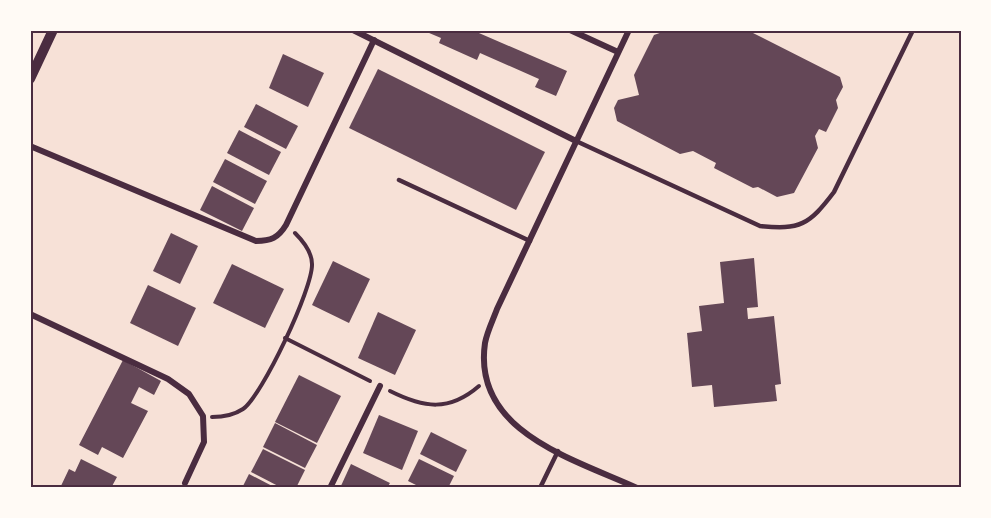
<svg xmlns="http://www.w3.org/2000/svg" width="991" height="518" font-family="Mulish,sans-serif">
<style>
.building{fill:#644757}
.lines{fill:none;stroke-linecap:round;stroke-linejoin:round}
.path{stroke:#4a2c40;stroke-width:4}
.service{stroke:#4a2c40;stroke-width:4.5}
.minor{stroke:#4a2c40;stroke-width:6}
.tertiary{stroke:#4a2c40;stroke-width:10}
.neatline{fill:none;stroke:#4a2c40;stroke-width:2}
</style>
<rect width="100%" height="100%" fill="#f7e1d7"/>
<g class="building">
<path d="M422,30H472L567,71L556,96L535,87L539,79L480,53L477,60L439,43L441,38Z"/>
<path d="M668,30H747L840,77L843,87L836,100L838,108L826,132L819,129L815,136L818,148L794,193L777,197L758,187L753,188L714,168L716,163L693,151L680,154L617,121L614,108L618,100L639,95L634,75L654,35Z"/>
<path d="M283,54L324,73L308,107L269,88Z"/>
<path d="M378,69L545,152L516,210L349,128Z"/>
<path d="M256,104L298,126L286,149L244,127Z"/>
<path d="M239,130L281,152L269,175L227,153Z"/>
<path d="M225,159L267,181L255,204L213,182Z"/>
<path d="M212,186L254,208L242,231L200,210Z"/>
<path d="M171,233L198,246L180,284L153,271Z"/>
<path d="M754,258L758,307L747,308L748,319L774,316L781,384L775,385L777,401L714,407L712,385L692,387L687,333L702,331L699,306L724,303L720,262Z"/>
<path d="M333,261L370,279L349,323L312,305Z"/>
<path d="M232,264L284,289L265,328L213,303Z"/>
<path d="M148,285L196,308L178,346L130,323Z"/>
<path d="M378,312L416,330L395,375L358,358Z"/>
<path d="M123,360L161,381L154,395L139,387L131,403L148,411L123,458L102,447L98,455L79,445Z"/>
<path d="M299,375L341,396L317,443L275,422Z"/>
<path d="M379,415L418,431L402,470L363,453Z"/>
<path d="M275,423L317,445L305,468L263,447Z"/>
<path d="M431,432L467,450L456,472L420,454Z"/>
<path d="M263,449L305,470L296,488H282L251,472Z"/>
<path d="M81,459L117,477L111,488H60L69,469L75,472Z"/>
<path d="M419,459L454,476L448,488H422L408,481Z"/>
<path d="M351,464L390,483L387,488H340Z"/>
<path d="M249,474L276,488H242Z"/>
</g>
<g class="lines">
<g class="path">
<path d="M285,338L370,381"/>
<path d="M390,391C424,408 449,412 479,386"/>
<path d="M212,417C223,417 234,415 243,409C262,396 313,288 312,264C312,252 303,241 295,233"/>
</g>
<g class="service">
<path d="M576,141L760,226C800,230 809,225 834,192L913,30"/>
<path d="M399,180L530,241"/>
<path d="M540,488L558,451"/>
</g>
<g class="minor">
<path d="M353,30L576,141"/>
<path d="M570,30L618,52"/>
<path d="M629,30L497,309C493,320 487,332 485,343C472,432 574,459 637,488"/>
<path d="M30,146L256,241C271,241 278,238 286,225L374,40"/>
<path d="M30,314L168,379L189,394L203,416L204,442L185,483"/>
<path d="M330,488L380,386"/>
</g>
<path class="tertiary" d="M30,79L53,30"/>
</g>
<rect width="991" height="518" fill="none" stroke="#fffaf5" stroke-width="63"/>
<rect x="32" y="32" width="928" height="454" class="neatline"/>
</svg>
